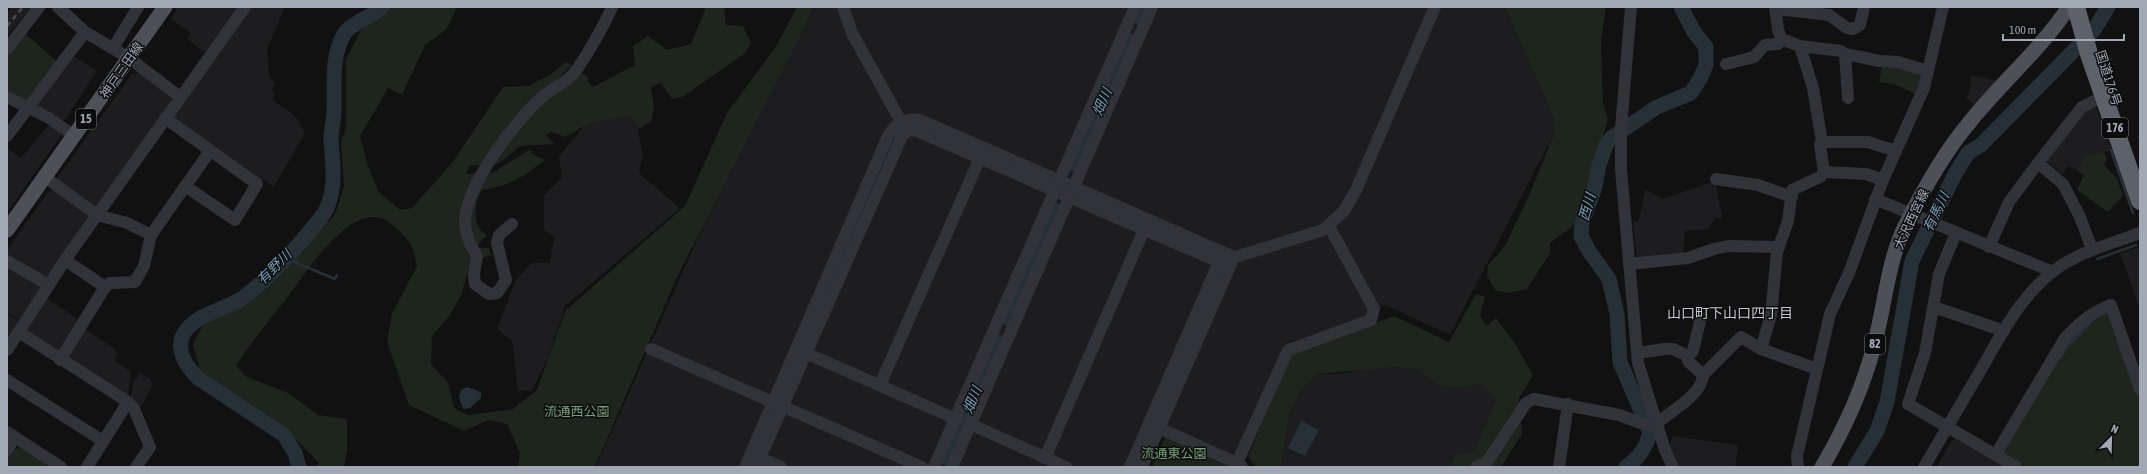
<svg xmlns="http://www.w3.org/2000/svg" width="2147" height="474" font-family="'Asap Condensed','Noto Sans JP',sans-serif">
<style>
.built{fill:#1d1d1f}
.green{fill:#1d251d}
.water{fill:#263137}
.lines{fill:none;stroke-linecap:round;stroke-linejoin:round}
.stream{stroke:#263137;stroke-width:2.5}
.river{stroke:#263137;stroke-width:15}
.minor{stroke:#313338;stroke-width:12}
.major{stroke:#4d5057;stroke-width:15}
.highway{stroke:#5d6169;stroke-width:18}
.rail{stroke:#484b51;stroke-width:2.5;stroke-dasharray:5 4;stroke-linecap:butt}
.labels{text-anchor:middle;stroke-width:3;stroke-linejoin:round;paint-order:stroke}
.shield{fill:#0c0c0d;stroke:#747a82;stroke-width:1}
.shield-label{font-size:12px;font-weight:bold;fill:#a1a9b4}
.street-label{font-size:13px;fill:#a1a9b4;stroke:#0c0c0d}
.park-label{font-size:13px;fill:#77a176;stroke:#0c0c0d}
.water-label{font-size:14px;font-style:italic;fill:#749cb3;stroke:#0c0c0d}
.neighbourhood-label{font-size:14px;fill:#c2c7d0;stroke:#0c0c0d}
</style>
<rect width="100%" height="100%" fill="#111112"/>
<g class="built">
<path d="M12,7H31L7,36V13Z"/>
<path d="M178,7H239L208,51L206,50L204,52L187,39L191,33L171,19Z"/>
<path d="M248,7H285L267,49L269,74L275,85L272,89L275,95L272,100L290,112L298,120L305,133L274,187L264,180L260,181L174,120L173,114Z"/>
<path d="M816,7H1505L1554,119V134L1450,335L1385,305L1370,315L1284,344L1236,454L1229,456L1165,427L1147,467H596L738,147Z"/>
<path d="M74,56L97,71L65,120L60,122L38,108V104Z"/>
<path d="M139,73L170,96L172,103L99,206L93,207L58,183V177L132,74Z"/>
<path d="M1971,75L1998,81L1978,107L1966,99L1970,90Z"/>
<path d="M2096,107L2112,151L2086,156L2077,170L2068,166L2062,174L2046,160L2085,110Z"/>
<path d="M635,112L643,159L639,168L640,174L680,208L565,306L547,361L532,390L518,391L512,341L497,329L516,280L532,263H550L554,237L544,230V195L562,178L559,156L591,118Z"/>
<path d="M50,124L61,131V135L9,210L7,208V148L21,158Z"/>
<path d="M1709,183H1716L1722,218H1714L1709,229L1685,231L1683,256L1637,260L1633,222L1639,221L1645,189L1663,199Z"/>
<path d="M57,189L88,212L89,219L50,277L44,278L7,257V250L49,191Z"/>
<path d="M2137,248L2140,249V309L2120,253Z"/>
<path d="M7,265L40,285L41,291L21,321L7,313Z"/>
<path d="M46,298L79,320L60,350H58L27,331L26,327Z"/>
<path d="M7,314L19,321L7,344Z"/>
<path d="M83,328L113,348L118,354L114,360L131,372L128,398L67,358Z"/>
<path d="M1395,367L1418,370L1442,387H1468L1482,382L1496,399L1474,453L1455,455L1449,467H1281L1289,416L1301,390L1317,374H1339L1369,368Z"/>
<path d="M139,372L151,379L152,387L139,410L130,398L135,378L138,379Z"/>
<path d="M1673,436L1738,445L1735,467H1680L1669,445Z"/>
<path d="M1955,439L2004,467H1937L1952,440Z"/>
</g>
<g class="green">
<path d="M388,7H457L447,29L425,45L402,95L388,88L360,136L367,163L378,191L400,210L412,208L452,163L503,87L529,86L551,74L566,62L572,65L547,89L579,70L588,77V82L593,87L635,65L633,46L648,36L667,50L691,44L706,7H724L726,25L743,26L751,43L745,53L684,96L672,99L661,83L651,87L654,110L651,121L639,129L631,116L592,122L565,137L552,132L545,135L555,144L520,146L498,164L469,166L467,174L494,172L531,149V153L545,160C521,178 512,185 482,190C476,201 472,217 480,229C482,232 485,233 487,235L477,246L479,248H489L491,255L471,262L461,295L450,315L432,336L431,364L448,383L454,408L468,415L513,409L537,390L565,311L685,206L727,113L775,48L797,7H815L678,275L595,467H518L520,453L507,424L488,420L464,431L409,405L387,342L392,314L417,266C412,242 411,243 394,226C357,190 308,271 289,295C271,319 252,340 236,366L247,377L288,393L318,415L347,419V450L344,467H316L319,463L280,423L200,371L193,344L203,325L275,278L323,222H330L336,211L344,186L341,143L346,128V60L360,31Z"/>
<path d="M1505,7H1606L1601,40L1603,104L1608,119L1583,206L1572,227L1550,243V253L1527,289L1507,293L1495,290L1487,276L1488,265L1505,246L1531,191L1554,134V119Z"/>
<path d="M23,32L58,62L27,103L7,94V54Z"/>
<path d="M1882,65L1924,72L1917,95L1896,85L1879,82Z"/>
<path d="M2104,152L2107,159L2104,165L2117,178L2123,196L2108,212L2077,190L2084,175L2077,170L2085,156Z"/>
<path d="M1476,294L1485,297L1480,315L1486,326L1496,318L1514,342L1533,375L1519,398L1522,434L1501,467H1449L1455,455L1474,452L1496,399L1482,383L1468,387H1442L1418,370L1395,367L1317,374L1301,390L1289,416L1281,467H1256L1248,456L1290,355L1394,316L1449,342Z"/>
<path d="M2110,308L2140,399V467H2026L2003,453L2069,339L2086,322Z"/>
<path d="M1166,434L1238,467H1152Z"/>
<path d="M22,448L49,465L40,467H7V455L11,449Z"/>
</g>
<g class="water">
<path d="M467,387L481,392V398L470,408L463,409L459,398L461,390Z"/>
<path d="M1301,421L1319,430L1305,456L1288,448Z"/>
</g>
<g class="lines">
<g class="stream">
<path d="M2139,137H2140"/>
<path d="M2111,150L2133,213"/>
<path d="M285,258L335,279L337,275"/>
<path d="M2097,259L2136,245"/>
<path d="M2061,358L2066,348L2091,322"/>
</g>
<g class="river">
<path d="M1139,17L1143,7"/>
<path d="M1075,164L1129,40"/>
<path d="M1008,318L1055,210"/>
<path d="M947,458L997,342"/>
<path d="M299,467L295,453L284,435L198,378C186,366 173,347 186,330C200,313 223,310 241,299C266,282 301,243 320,219C338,197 333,166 331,140C331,130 334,120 334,110C335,87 331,60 342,38C349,22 370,19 382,7"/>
<path d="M1626,467C1639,458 1646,448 1650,432L1620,362L1617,314L1609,279L1589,251L1581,236L1582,223L1595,187L1599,165L1606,145L1611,138L1657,107L1691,93L1700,79L1706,65V47L1694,32L1681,7"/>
<path d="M1855,467L1877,431L1887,402L1912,261L1955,174L1968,153L1981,145L2094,30L2108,7"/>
</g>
<g class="minor">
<path d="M58,7L85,32L129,58L180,97"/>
<path d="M843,7L852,33L905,129"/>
<path d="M1631,7L1621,128V170L1638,363L1665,450L1673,467"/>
<path d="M1775,7L1778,29L1781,39L1800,46L1813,88L1822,142L1820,144L1824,172"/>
<path d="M1776,9L1829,15L1847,28L1853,29L1860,25L1864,7"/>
<path d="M1800,46L1841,51L1845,54L1880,61L1898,62L1928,71"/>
<path d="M113,48L138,7"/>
<path d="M7,49L39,7"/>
<path d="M1845,54L1848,98"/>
<path d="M1726,64L1754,57L1765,45L1778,44L1781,39"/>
<path d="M7,97L49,118L74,136"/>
<path d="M165,118L257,184L235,220L185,186"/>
<path d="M7,136L85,32"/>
<path d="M1822,142H1868L1896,151"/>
<path d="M2038,163L2063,184L2080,217L2092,249"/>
<path d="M45,177L97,215L127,223L151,235"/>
<path d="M1716,179L1758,185L1792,197"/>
<path d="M1875,199L2053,272"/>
<path d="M512,224L499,235L497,243L506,280L497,293L489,294L475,284L474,274L477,256C471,245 465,235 465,222C465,185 516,121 542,97C552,88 566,83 574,73C585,59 605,24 612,7"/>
<path d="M1956,233L1939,274L1925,353L1908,404L2016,467"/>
<path d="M1989,247L2009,202L2038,163L2082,107L2104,96"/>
<path d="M7,261L49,285"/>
<path d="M1629,264L1688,258L1714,249L1728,246L1779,247"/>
<path d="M105,287L110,283L135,282L144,266L151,235L210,151"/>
<path d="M1934,307L2004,331"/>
<path d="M19,332L128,402L134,409L150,447L136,467"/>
<path d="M651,349L922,467"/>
<path d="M7,350L65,260L245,7"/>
<path d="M799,350L956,419"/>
<path d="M1637,353L1665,349H1673L1688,356V361L1703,375L1741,337L1761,349"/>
<path d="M1688,356L1693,351L1701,317"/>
<path d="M60,360L105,287L65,260"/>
<path d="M1817,369L1761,349L1771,315L1777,252L1788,221L1792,190L1820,177L1824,172L1866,174L1883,180"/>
<path d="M7,380L103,441"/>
<path d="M880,385L983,151"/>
<path d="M1657,423C1671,411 1702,395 1703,375"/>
<path d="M970,424L1066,467"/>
<path d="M1159,428L1237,463L1242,467"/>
<path d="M7,432L61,467"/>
<path d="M7,450L15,437"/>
<path d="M1996,454L2065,338C2079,323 2092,312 2111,305L2140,389"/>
<path d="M753,455L781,467"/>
<path d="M1045,458L1147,223"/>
<path d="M1237,463L1288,350L1371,320L1374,309L1329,226"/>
<path d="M87,467L128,402"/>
<path d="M745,467L888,136C896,123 906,118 920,120L1234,257L1142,467"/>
<path d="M756,467L903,134L911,130L917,131L1219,262L1323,230L1344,211L1356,190L1435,7"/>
<path d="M934,467L1135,7"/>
<path d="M952,467L1152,7"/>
<path d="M1130,467L1219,262"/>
<path d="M1476,467L1487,462L1526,403L1534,399L1619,415L1644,424L1658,427"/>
<path d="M1559,467L1568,404"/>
<path d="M1798,467L1797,456L1830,314L1849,273L1883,180L1924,88L1943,7"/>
<path d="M1924,467C1942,436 1961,404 1979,373C2001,335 2023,290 2062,265C2086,250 2113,243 2140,233"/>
</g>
<g class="major">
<path d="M7,230L165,7"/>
<path d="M1822,467C1845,428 1864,386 1875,342C1885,304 1888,261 1905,226C1923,190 1943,154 1969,123C2001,83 2040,50 2069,7"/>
</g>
<path class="highway" d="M2076,7L2089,54L2140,201"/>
<path class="rail" d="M7,26L23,7"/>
</g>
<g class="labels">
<g class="shield">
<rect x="76" y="109" width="20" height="20" rx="3"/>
<rect x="2102" y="118" width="26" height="20" rx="3"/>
<rect x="1865" y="334" width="20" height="20" rx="3"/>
</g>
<g class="shield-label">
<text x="86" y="123">15</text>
<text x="2115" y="132">176</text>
<text x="1875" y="348">82</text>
</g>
<g class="street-label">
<text transform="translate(121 70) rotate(-55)" y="5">神戸三田線</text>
<text transform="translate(2109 78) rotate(72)" y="5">国道176号</text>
<text transform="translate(1911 219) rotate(-65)" y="5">大沢西宮線</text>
</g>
<g class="park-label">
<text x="577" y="416">流通西公園</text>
<text x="1174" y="458">流通東公園</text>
</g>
<g class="water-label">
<text transform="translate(1102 102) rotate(-66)" y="5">畑川</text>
<text transform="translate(1587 207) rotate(-74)" y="5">西川</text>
<text transform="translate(1936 212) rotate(-64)" y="5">有馬川</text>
<text transform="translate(274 267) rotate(-45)" y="5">有野川</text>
<text transform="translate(972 400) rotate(-67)" y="5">畑川</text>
</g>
<g class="neighbourhood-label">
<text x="1730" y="318">山口町下山口四丁目</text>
</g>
</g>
<rect width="2147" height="474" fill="none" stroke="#a1a9b4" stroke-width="16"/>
<g transform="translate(2111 438) rotate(23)" stroke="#0c0c0d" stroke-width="3" paint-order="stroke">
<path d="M0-3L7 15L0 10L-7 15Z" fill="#a1a9b4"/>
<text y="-6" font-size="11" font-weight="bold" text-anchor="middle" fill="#a1a9b4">N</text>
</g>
<path d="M2003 34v6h121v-6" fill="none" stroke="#a1a9b4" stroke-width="2"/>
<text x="2009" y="34" font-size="12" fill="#a1a9b4" stroke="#0c0c0d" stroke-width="3" paint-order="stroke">100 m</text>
</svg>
